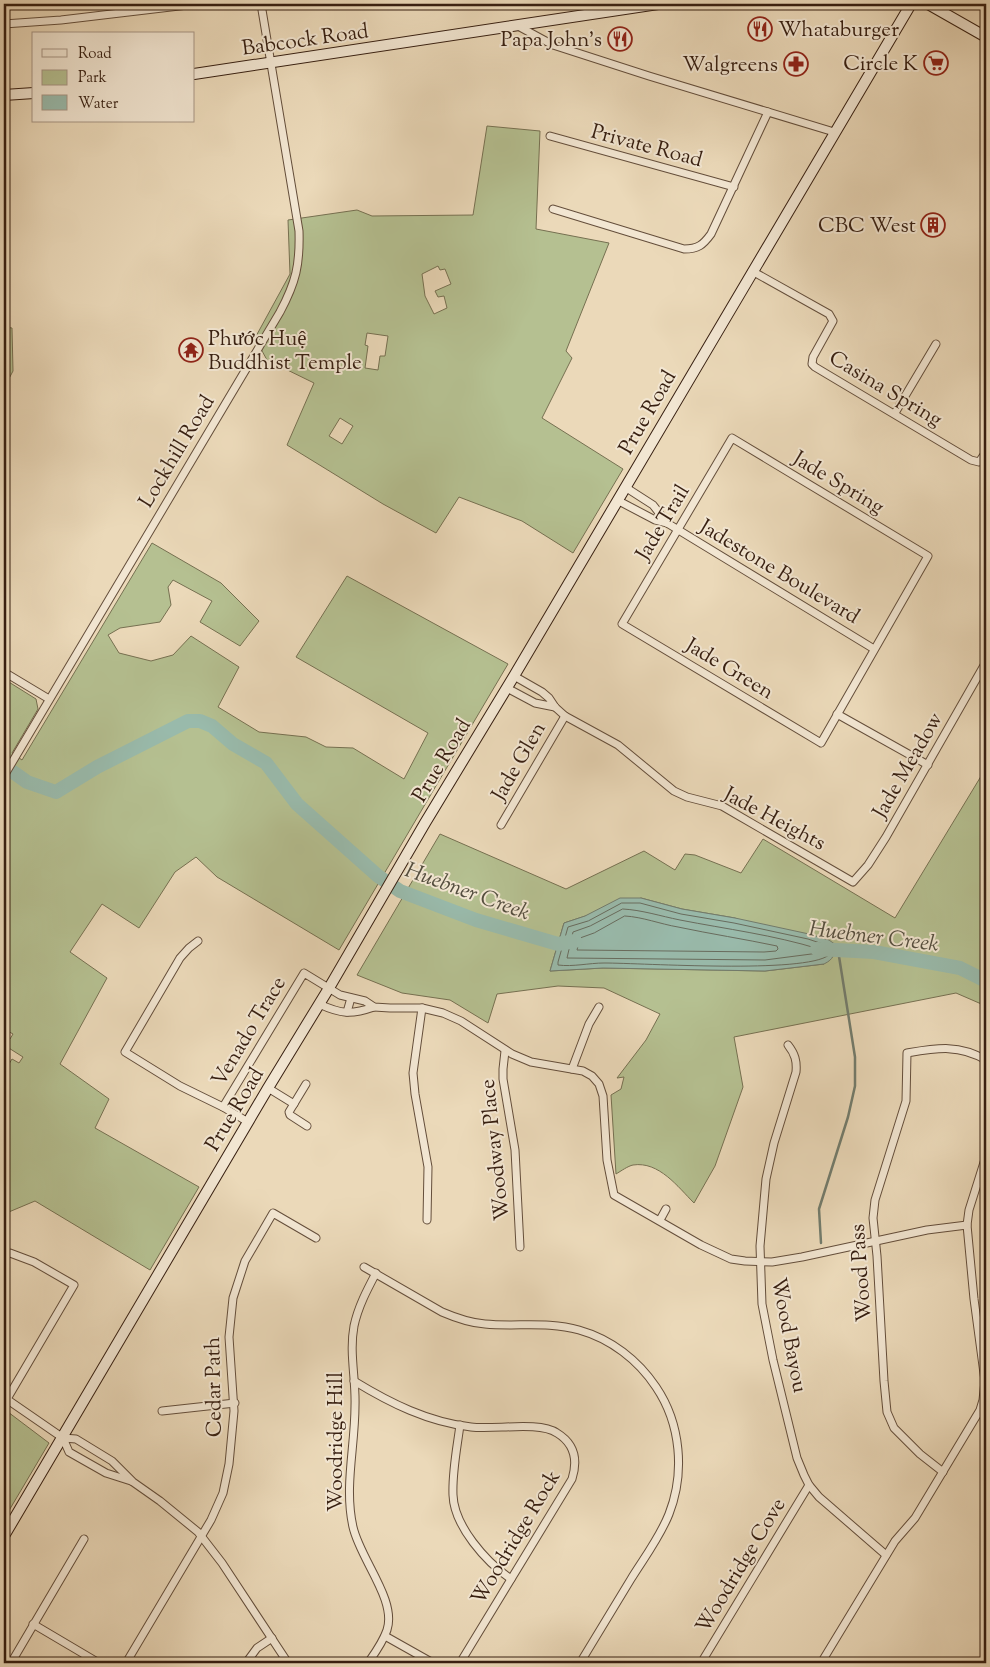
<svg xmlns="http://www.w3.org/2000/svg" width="990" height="1667" font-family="'Sorts Mill Goudy',serif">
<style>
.green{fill:#b5c091;stroke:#767051;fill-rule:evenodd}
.water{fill:#99baab;stroke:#727c6d}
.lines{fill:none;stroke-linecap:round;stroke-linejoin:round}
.shore{stroke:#686c5e;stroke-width:1}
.stream{stroke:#727c6d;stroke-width:2.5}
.river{stroke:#99baab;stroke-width:14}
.minor-casing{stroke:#644e3b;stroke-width:9}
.secondary-casing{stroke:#371f11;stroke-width:12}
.minor{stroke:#f2e6d2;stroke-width:7}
.secondary{stroke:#f2e6d2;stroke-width:10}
.labels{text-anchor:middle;stroke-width:4;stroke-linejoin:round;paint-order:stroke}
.poi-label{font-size:21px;fill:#371f11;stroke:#f2e6d2;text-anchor:end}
.street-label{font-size:21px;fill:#371f11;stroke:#f2e6d2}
.water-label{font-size:22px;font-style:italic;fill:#544e3f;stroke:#f2e6d2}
</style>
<rect width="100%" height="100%" fill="#ebd9b9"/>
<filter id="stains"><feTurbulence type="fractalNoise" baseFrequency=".004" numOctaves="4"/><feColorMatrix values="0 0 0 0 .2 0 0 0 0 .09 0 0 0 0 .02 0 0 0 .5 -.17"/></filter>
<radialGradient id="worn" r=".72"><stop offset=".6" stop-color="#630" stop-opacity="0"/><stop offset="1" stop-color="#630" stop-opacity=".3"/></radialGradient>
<g class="green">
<path d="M487,126L540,131L536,229L609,243L566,351L572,358L542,418L623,469L573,553L522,521L459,497L436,533L383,504L287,445L314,383L267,360L255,338L290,274L288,220L357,210L372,216L473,215ZM438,266L440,270L445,269L451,284L435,291L438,297L444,296L447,308L434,314L425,296L422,274ZM367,333L388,336L385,356H380L378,370L365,368L368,346L365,345ZM340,418L353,426L342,444L329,436Z"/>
<path d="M4,327L12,328L13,371L4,388Z"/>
<path d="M4,504L9,590L4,609Z"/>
<path d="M152,543L221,583L259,621L240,646L200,622L212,601L173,580L168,587L171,605L160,622L120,628L108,635L119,653L151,661L173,655L191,636L239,667L218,707L259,732L306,737L326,747L353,748L404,779L428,733L296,657L347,576L508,664L339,950L217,877L196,857L175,872L139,928L102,904L70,952L107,978L60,1064L109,1099L95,1128L199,1187L150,1270L35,1201L4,1214V1069L7,1063L9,1064L12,1059L19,1063L23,1057L4,1045V1036L10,1039L13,1034L6,1030L4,1032V679L36,699L38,709L12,753L22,760Z"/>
<path d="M986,768V1006L956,993L734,1037L743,1087L715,1166L694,1203C678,1187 659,1161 633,1165C628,1166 621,1171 616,1174L611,1095L621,1089L624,1077L617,1078L646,1040L660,1014L604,988L558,986L497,994L488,1023L450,1000L402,993L357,975L440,834L566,889L644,851L675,870L685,854L695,855L741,873L763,839L895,918ZM641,898L682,909L735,918L824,964L765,971L603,968L550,971L564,923Z"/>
<path d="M4,1409L49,1443L4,1519Z"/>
</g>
<path class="water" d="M620,898H641L682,909L735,918L809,934L829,940L836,945C834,955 834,959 824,964L765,971L603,968L550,971L564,923L585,916Z"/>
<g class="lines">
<g class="shore">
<path d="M622,903H640L681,914L734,923L808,939L829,946V955C805,974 643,963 604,963C589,963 573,967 558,965V962L568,927L588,921Z"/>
<path d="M623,909C642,910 660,916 680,920C726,929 774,935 819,949L821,951L819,953L765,960L567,958L573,932L590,926Z"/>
<path d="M625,916C643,917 660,924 678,927C711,934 744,939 777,946L778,949L776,951L764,952L577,950L580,938L594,933Z"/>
</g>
<path class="stream" d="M821,1243L819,1209L848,1117L855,1086V1057L838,950"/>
<g class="river">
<path d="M13,772L27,782L56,792L97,767L188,721H200L212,726L233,744L266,763L297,804L378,876L400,891L476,920L558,944L575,941"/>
<path d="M817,949L874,952L960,968L986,981"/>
</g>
<g class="minor-casing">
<g id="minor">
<path d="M4,24L61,20L196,4"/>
<path d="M518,26L553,45L649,76L834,132"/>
<path d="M550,136L734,187"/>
<path d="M553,209L684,249C698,249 703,245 711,234L768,112"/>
<path d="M752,271L829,314L833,321L813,357L812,364L815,367L971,460L979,462L986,452"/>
<path d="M895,413L936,344"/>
<path d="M732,438L928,556L821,743L622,624Z"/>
<path d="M625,487L653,505L667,523"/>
<path d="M617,500L655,520L667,523L874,649"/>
<path d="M4,672L49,699"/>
<path d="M514,676L542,692L549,698L555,707L565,716L618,745L674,791L687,797L722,806L853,882L868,865L886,837L986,662"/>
<path d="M507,688L535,703L555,707"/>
<path d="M837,714L928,765"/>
<path d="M4,776L280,312C296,282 300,265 299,231L261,4"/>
<path d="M501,825L565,716"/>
<path d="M198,941L189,948L180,958L125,1052L180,1086L223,1107L248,1122"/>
<path d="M319,1004C341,1014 351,1015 374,1007"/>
<path d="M422,1008L413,1073L415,1094L428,1167L427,1220"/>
<path d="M347,1012L351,998"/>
<path d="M788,1045C795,1054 797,1061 796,1072L774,1143L766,1179L760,1246L762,1304L773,1360L797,1458L804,1475L809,1485L819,1497L886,1555"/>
<path d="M505,1051L503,1069V1079L515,1150L520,1247"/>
<path d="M572,1069L589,1024L599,1007"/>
<path d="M306,1084L289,1112L290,1115L307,1126"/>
<path d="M268,1088L294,1104"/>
<path d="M223,1107L304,973L340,995L365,1001L374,1007L390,1008H422L443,1013L461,1021L512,1054L531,1062L583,1071L592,1076L599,1084L603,1096L607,1160L614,1195L701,1245L731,1259L745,1261L772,1262L802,1257L927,1230L967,1225"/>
<path d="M660,1220L666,1209"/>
<path d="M364,1267L442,1312C456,1318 470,1323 485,1324C516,1327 548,1321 579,1330C611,1339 638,1360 656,1387C681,1424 685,1473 669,1514C660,1537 644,1558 631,1579C614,1607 597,1635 580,1663"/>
<path d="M354,1381C390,1403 428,1422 471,1427C494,1430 539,1421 557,1433C575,1444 578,1460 572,1479L460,1663"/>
<path d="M5,1398L63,1438L69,1452L106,1473L131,1481"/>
<path d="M7,1399L74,1285L34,1262L10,1253"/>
<path d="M162,1411L235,1403"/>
<path d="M460,1425C457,1448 452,1472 453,1495C454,1526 486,1562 511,1579"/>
<path d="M63,1438L76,1439L112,1461L133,1482L160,1501L198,1532L222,1563L288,1663"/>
<path d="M943,1472L920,1454L894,1428L887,1412L884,1381L877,1256L873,1218L875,1200L906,1101L907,1053C937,1048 959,1044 986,1060"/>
<path d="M33,1624L99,1663"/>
<path d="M385,1636L433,1663"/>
<path d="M11,1663L84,1539"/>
<path d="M126,1663L211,1520L223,1493L229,1464L234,1411L229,1337L233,1298L245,1261L273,1213L316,1238"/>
<path d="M246,1663L257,1648L272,1638"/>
<path d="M368,1663C375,1653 383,1642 387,1630C397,1600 360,1559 353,1527C344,1487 355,1447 355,1406C356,1379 349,1353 354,1326C358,1307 367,1290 376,1273"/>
<path d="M701,1663L809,1485"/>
<path d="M821,1663L895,1541L915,1518L980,1410L983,1400L985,1381L974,1299L967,1225L969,1210L986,1156"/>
</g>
</g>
<g class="secondary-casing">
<g id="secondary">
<path d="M928,4L986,37"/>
<path d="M194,74L658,4"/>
<path d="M4,95L34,93"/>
<path d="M4,1536L268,1088L329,988L425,823L514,676L911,4"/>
</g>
</g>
<use href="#minor" class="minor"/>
<use href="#secondary" class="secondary"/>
</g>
<defs>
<g id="restaurant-ring" transform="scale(1.25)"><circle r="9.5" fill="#f2e6d2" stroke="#8f2418" stroke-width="1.5"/><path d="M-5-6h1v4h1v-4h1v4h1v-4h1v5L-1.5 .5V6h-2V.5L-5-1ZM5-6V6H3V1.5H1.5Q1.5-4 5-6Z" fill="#8f2418"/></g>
<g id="supermarket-ring" transform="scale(1.25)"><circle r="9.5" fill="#f2e6d2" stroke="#8f2418" stroke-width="1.5"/><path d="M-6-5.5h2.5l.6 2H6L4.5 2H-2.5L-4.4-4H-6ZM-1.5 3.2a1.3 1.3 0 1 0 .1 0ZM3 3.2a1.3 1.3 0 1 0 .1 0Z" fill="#8f2418"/></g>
<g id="pharmacy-ring" transform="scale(1.25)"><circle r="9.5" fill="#f2e6d2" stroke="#8f2418" stroke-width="1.5"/><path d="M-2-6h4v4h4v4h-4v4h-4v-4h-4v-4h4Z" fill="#8f2418"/></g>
<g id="building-ring" transform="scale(1.25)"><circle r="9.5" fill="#f2e6d2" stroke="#8f2418" stroke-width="1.5"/><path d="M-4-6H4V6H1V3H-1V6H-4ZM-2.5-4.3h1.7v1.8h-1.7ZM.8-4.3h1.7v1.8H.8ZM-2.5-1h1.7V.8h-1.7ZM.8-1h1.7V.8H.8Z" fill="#8f2418"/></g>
<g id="temple-ring" transform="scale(1.25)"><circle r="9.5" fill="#f2e6d2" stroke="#8f2418" stroke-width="1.5"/><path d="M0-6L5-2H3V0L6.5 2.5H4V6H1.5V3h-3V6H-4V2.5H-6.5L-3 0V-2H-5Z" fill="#8f2418"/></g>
</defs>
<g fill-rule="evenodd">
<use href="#restaurant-ring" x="760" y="29"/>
<use href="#restaurant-ring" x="620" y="39"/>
<use href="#supermarket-ring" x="936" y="63"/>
<use href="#pharmacy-ring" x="796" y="64"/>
<use href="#building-ring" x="933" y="225"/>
<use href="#temple-ring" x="191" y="350"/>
</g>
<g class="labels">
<g class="poi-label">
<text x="778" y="36" text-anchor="start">Whataburger</text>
<text x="602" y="46">Papa John's</text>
<text x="918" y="70">Circle K</text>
<text x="778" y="71">Walgreens</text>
<text x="916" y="232">CBC West</text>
<text x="208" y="345" text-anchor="start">Phước Huệ<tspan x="208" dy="24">Buddhist Temple</tspan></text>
</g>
<g class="street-label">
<text transform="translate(305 39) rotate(-8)" y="7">Babcock Road</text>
<text transform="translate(647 145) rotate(15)" y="7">Private Road</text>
<text transform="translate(886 388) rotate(31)" y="7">Casina Spring</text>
<text transform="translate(647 412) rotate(-60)" y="7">Prue Road</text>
<text transform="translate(176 451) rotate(-59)" y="7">Lockhill Road</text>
<text transform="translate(839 482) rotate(31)" y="7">Jade Spring</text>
<text transform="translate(662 522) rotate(-59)" y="7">Jade Trail</text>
<text transform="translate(780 571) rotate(31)" y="7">Jadestone Boulevard</text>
<text transform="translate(730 668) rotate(31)" y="7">Jade Green</text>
<text transform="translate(441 760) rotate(-59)" y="7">Prue Road</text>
<text transform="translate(518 761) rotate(-60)" y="7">Jade Glen</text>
<text transform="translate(907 765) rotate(-60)" y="7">Jade Meadow</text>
<text transform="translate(775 818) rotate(28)" y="7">Jade Heights</text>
<text transform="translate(248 1031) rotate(-59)" y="7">Venado Trace</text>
<text transform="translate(234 1109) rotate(-59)" y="7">Prue Road</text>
<text transform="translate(494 1150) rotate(-96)" y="7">Woodway Place</text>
<text transform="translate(860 1273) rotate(-94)" y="7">Wood Pass</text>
<text transform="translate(790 1335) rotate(79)" y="7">Wood Bayou</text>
<text transform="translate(213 1387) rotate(-91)" y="7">Cedar Path</text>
<text transform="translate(335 1442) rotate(-90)" y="7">Woodridge Hill</text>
<text transform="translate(515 1537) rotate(-59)" y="7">Woodridge Rock</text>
<text transform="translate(740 1565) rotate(-59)" y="7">Woodridge Cove</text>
</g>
<g class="water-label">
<text transform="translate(468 890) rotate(20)" y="8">Huebner Creek</text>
<text transform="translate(874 935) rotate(7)" y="8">Huebner Creek</text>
</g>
</g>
<rect width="990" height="1667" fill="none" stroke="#ebd9b9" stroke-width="20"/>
<rect x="5" y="5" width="980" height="1657" fill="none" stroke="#371f11" stroke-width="2.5"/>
<rect x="10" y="10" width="970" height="1647" fill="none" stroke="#371f11"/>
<rect x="32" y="32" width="162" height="90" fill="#f2e6d2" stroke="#a79685"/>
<rect x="42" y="49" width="25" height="8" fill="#f2e6d2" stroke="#a79685"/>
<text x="78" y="58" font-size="15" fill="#371f11">Road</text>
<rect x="42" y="70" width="25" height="15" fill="#b5c091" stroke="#a79685"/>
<text x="78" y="82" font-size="15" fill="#371f11">Park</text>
<rect x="42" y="95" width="25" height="15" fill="#99baab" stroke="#a79685"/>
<text x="78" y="108" font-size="15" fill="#371f11">Water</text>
<rect width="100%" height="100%" filter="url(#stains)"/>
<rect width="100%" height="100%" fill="url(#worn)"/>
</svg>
